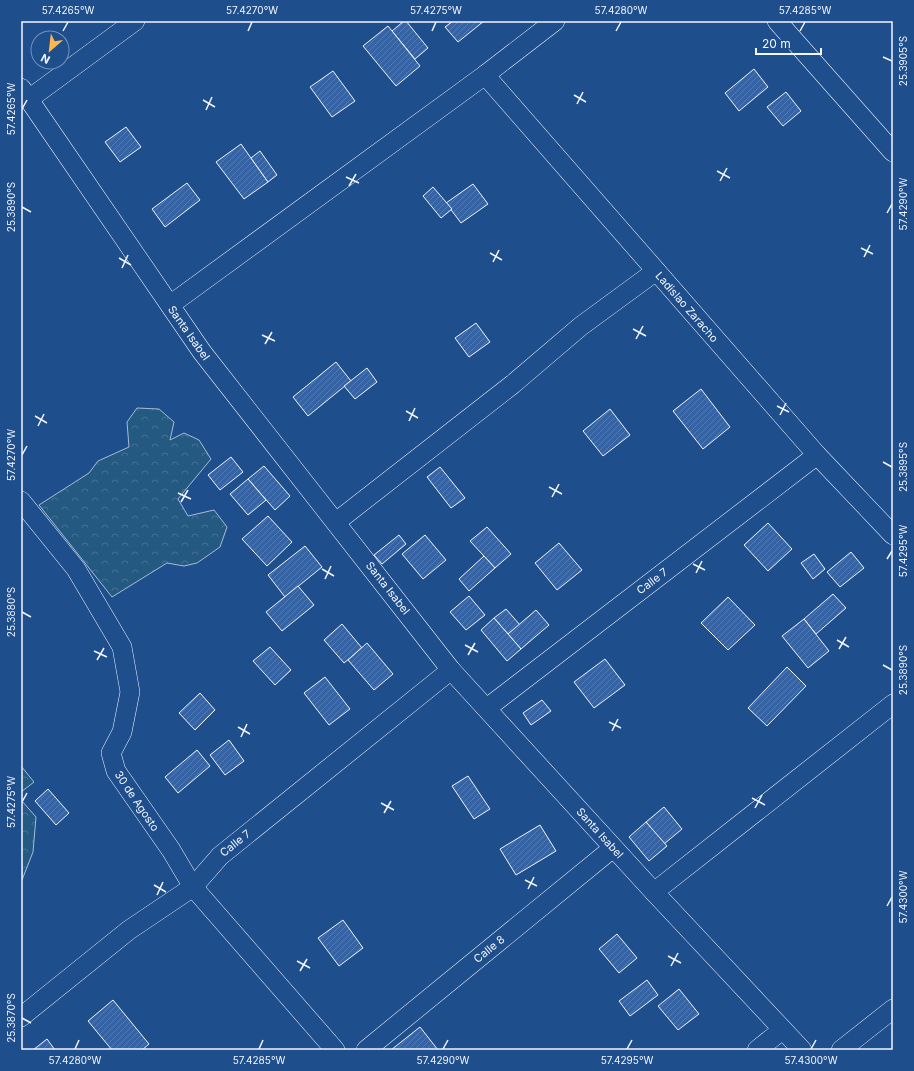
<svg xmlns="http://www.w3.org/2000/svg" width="914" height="1071" font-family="Inter,sans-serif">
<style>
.forest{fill:url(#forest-crowns);stroke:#a8bbd7}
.building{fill:url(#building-hatch);stroke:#f2f6ff}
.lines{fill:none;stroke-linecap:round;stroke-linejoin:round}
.minor-casing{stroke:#f2f6ff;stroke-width:20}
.minor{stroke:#1f4e8c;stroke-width:19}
.ticks{fill:none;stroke:#f2f6ff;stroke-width:1.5}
.labels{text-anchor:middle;stroke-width:3;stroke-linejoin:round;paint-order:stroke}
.street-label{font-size:11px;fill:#f2f6ff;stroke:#1f4e8c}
.neatline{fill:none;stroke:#f2f6ff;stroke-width:1.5}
.ticks-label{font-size:10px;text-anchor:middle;fill:#f2f6ff}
</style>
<defs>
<pattern id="forest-crowns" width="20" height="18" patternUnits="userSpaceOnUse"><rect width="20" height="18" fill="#245a82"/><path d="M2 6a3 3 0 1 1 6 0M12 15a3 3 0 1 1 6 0" fill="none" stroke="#447295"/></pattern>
<pattern id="building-hatch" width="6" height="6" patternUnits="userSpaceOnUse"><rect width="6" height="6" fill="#3563a3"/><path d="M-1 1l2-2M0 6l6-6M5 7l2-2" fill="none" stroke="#537ab1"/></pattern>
</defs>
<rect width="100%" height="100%" fill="#1f4e8c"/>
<g class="forest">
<path d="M137,408L159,409L174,422L170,440L184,433L199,440L211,459L178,499L188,516L214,510L227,527L220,547L197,563L184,566L167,563L112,597L39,505L89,473L98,461L129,447L127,422Z"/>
<path d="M21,766L34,782L21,792Z"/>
<path d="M21,800L36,817L33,852L22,880Z"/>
</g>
<g class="building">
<path d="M404,21H406L428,48L415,59L392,31Z"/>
<path d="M453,21H484L458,42L445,27Z"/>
<path d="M388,26L420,66L396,86L363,46Z"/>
<path d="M754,69L768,87L739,111L725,93Z"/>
<path d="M333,71L355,101L332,117L310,87Z"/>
<path d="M786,92L801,111L783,126L767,107Z"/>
<path d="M126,127L141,147L120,162L105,142Z"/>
<path d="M241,144L268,182L244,199L216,162Z"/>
<path d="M260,151L277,175L268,182L251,158Z"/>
<path d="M187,183L200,200L165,227L152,209Z"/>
<path d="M473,184L488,204L461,223L446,203Z"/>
<path d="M433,187L452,209L441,218L423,196Z"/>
<path d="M476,323L490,342L469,357L455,338Z"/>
<path d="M336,362L351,381L308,416L293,397Z"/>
<path d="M367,368L377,382L355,399L344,386Z"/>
<path d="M701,389L730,427L703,449L673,411Z"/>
<path d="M610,409L630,435L603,456L583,431Z"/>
<path d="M231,457L243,472L220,490L208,475Z"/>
<path d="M264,466L290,496L275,510L248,479Z"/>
<path d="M440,467L465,498L451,508L427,477Z"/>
<path d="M248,479L266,500L248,515L230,494Z"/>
<path d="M268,516L292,542L267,566L242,539Z"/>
<path d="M768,523L792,549L768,571L744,545Z"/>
<path d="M487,527L511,554L495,568L470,541Z"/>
<path d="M399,535L406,544L382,564L374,555Z"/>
<path d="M425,535L446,560L423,579L402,554Z"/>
<path d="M559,543L582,570L557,590L535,563Z"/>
<path d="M305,546L322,567L285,597L268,575Z"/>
<path d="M851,552L864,568L840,587L827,572Z"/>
<path d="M814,554L825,569L813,579L801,563Z"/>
<path d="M484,556L495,568L469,591L459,579Z"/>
<path d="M298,586L314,605L282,631L266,612Z"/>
<path d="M833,594L846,608L816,634L804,619Z"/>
<path d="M469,596L485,615L466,630L450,612Z"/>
<path d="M728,597L755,625L728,650L701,623Z"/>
<path d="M506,609L520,625L508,634L494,618Z"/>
<path d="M536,610L549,625L521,649L508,634Z"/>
<path d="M494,618L521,649L507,661L481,630Z"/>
<path d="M804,619L829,651L808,668L782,636Z"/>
<path d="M342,624L362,648L344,663L324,640Z"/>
<path d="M367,643L393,674L374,690L348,660Z"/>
<path d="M270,647L291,670L275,685L253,661Z"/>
<path d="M605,659L625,685L594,708L574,682Z"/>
<path d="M787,667L806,686L767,726L748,708Z"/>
<path d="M325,677L350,709L329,725L304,693Z"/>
<path d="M200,693L215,710L195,730L179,713Z"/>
<path d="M542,700L551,711L531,725L523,713Z"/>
<path d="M229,740L244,761L225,775L210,755Z"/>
<path d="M197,750L210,766L178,793L165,777Z"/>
<path d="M468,776L490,809L474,819L452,786Z"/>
<path d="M48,789L69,813L56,825L35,801Z"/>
<path d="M664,807L682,829L664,844L646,822Z"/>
<path d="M646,822L667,846L649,861L629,837Z"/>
<path d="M540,825L556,851L516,875L500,849Z"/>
<path d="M343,920L363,948L339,966L318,938Z"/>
<path d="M617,934L637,958L619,973L599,949Z"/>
<path d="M647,980L658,995L630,1016L619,1001Z"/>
<path d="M679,989L699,1014L678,1030L658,1006Z"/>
<path d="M113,1000L149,1044L142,1050H112L88,1021Z"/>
<path d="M420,1027L438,1050H391Z"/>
<path d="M47,1039L55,1050H33Z"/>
</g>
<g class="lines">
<g class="minor-casing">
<g id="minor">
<path d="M777,21L893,152"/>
<path d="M485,75L817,455L893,535"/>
<path d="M21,88L202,352L451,670L654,892L802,1050"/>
<path d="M29,99L135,21"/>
<path d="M170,305L485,75L555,21"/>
<path d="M21,501L76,569L122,647L130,692L122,732L111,753L116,771L171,850L193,887L335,1050"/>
<path d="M336,522L513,384L581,326L656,271"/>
<path d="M487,708L817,455"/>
<path d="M654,892L893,704"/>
<path d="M21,1017L129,930L193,887L220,856L451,670"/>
<path d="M366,1050L613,848"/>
<path d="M757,1050L782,1030"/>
<path d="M841,1050L893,1009"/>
</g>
</g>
<use href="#minor" class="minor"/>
</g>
<path class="ticks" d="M63,31L68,22M248,31L252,22M432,31L436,22M616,31L621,22M800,31L805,22M883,57L892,61M574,95L586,102M203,100L215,107M577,104L583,92M22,109L27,100M206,110L212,97M717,171L730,178M346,177L359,183M720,181L727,168M349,186L356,174M22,207L31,212M887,213L892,204M861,248L873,254M490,253L502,260M864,257L870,245M119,258L131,265M493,262L499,250M122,268L128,255M633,329L646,336M262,335L275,341M636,339L643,326M265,344L272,332M777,406L789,412M406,411L418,418M780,415L786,403M35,416L47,423M409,421L415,408M38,426L44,414M22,455L27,446M883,462L892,467M549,487L562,494M178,493L191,499M552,497L559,484M181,502L188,490M887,559L892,551M693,564L705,570M322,569L334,576M696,573L702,561M325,579L331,566M22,612L31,617M837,640L849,647M465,645L478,652M839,649L846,637M94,651L107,657M468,655L475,643M97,660L104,648M883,665L892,670M609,722L621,728M238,727L250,734M612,731L618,719M241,737L247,724M752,798L765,805M22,802L27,793M381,803L394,810M755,808L762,795M384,813L391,801M525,880L537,886M154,885L166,892M528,889L534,877M157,895L163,882M887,906L892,897M668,956L681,963M297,961L310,968M671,966L678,953M300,971L307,959M22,1018L31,1023M75,1049L79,1040M259,1049L263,1040M443,1049L448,1040M627,1049L632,1040M811,1049L816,1040"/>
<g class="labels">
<g class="street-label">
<text transform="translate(687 307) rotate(49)" y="4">Ladislao Zaracho</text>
<text transform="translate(189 333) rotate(55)" y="4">Santa Isabel</text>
<text transform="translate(652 581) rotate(-37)" y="4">Calle 7</text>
<text transform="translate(388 588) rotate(52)" y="4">Santa Isabel</text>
<text transform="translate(137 801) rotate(56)" y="4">30 de Agosto</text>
<text transform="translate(600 833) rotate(48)" y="4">Santa Isabel</text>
<text transform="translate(235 843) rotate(-39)" y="4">Calle 7</text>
<text transform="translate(489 949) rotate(-39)" y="4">Calle 8</text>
</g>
</g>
<rect width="914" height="1071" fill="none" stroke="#1f4e8c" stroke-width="44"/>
<g transform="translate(50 50) rotate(208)"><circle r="19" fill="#1f4e8c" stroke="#7391ba"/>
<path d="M0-3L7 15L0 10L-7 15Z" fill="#ffb74d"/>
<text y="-6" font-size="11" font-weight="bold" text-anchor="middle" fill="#f2f6ff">N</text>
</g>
<path d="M756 48v6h65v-6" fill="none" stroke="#f2f6ff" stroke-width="2"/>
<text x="762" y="48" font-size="12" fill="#f2f6ff" stroke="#1f4e8c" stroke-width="3" paint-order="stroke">20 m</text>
<rect x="22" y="22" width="870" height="1027" class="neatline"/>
<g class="ticks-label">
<text x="68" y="14">57.4265°W</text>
<text x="252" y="14">57.4270°W</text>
<text x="436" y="14">57.4275°W</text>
<text x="621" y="14">57.4280°W</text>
<text x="805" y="14">57.4285°W</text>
<text transform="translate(903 61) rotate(-90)" y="4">25.3905°S</text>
<text transform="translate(11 109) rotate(-90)" y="4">57.4265°W</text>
<text transform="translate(903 204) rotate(-90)" y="4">57.4290°W</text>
<text transform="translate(11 207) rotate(-90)" y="4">25.3890°S</text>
<text transform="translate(11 455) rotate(-90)" y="4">57.4270°W</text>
<text transform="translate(903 467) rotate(-90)" y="4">25.3895°S</text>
<text transform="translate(903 551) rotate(-90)" y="4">57.4295°W</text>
<text transform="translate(11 612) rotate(-90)" y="4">25.3880°S</text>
<text transform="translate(903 670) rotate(-90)" y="4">25.3890°S</text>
<text transform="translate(11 802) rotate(-90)" y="4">57.4275°W</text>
<text transform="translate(903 897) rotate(-90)" y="4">57.4300°W</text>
<text transform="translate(11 1018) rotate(-90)" y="4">25.3870°S</text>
<text x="75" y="1064">57.4280°W</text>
<text x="259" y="1064">57.4285°W</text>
<text x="443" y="1064">57.4290°W</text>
<text x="627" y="1064">57.4295°W</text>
<text x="811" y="1064">57.4300°W</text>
</g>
</svg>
